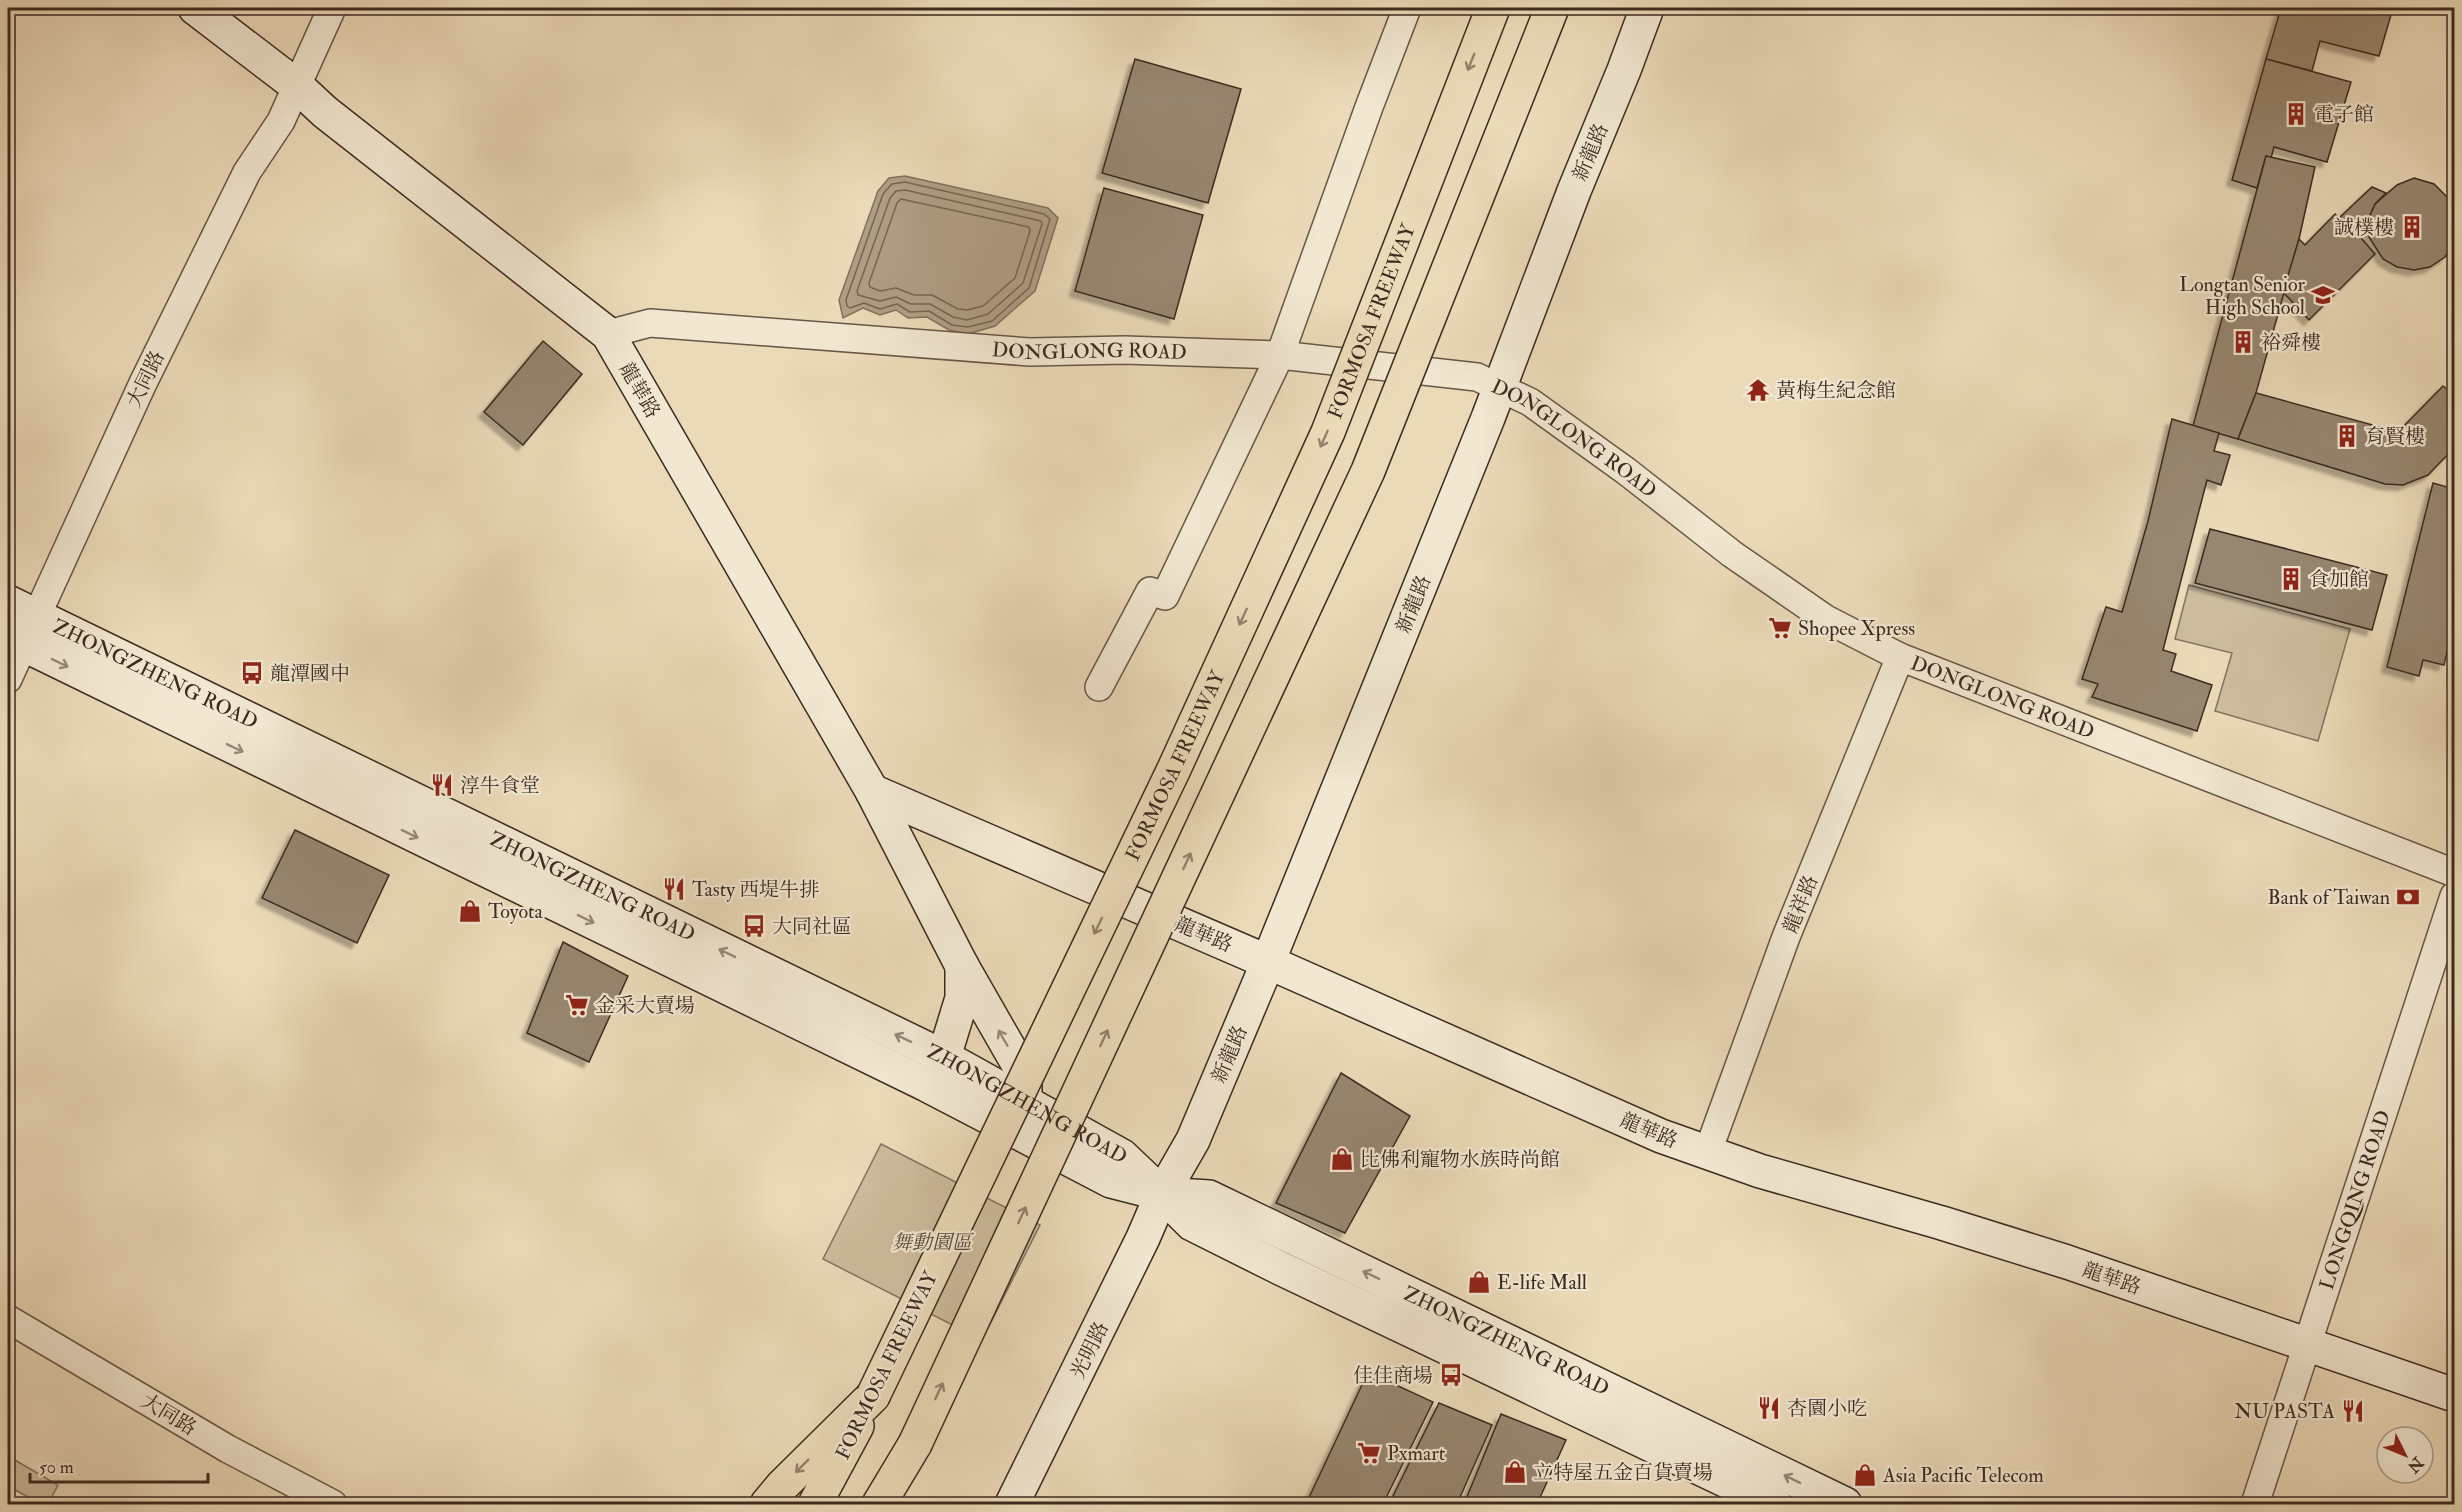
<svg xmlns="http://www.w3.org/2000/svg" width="2462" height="1512" font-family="'IM FELL Double Pica','Noto Serif TC',serif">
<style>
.green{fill:#cdbc9e;stroke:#847360;stroke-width:1.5}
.water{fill:#b09e85;stroke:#82705d;stroke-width:1.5}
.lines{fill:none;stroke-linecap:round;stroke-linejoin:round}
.shore{stroke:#766453;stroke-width:1.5}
.building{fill:#978670;stroke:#3c2a21;stroke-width:1.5;filter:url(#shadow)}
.street-casing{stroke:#685647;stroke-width:30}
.secondary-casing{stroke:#3c2a21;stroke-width:36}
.highway-casing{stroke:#3c2a21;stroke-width:36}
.street{stroke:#f2e7d1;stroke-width:27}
.secondary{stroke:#f2e7d1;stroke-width:33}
.highway{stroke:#ebdab8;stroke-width:33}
.highway-bridge-casing{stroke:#3c2a21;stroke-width:36;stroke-linecap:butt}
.highway-bridge{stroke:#ebdab8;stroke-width:33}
.oneway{stroke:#94826c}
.oneway2{stroke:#978879}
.labels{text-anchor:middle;stroke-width:4.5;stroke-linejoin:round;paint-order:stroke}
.poi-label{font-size:20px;fill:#3c2a21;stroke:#f2e7d1;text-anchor:start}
.street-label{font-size:20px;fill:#3c2a21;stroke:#f2e7d1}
.park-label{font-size:20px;font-style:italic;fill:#59473a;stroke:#f2e7d1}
</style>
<defs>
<filter id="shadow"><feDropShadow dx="-5.5" dy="5.5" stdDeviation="1.5" flood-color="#0004"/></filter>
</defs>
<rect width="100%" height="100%" fill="#ebdab8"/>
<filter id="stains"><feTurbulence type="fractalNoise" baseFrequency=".00333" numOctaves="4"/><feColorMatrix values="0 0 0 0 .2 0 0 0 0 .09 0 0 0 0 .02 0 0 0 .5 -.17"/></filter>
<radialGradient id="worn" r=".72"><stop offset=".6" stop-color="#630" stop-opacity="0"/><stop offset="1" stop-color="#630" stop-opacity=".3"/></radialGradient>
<g class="green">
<path d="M2189,585L2350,629L2318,741L2215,711L2232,653L2175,639Z"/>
<path d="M881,1144L1040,1225L982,1340L823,1259Z"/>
<path d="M8,1456L58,1485L48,1504H41L8,1486Z"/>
</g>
<path class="water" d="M905,176L1048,208L1058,218L1035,291L995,326L968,334L949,330L927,317L908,318L896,310L880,315L863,308L843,318L839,300L878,191L889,178Z"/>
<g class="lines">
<g class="shore">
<path d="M905,182L1044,214L1050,219L1029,288L992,321L968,327L952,325L929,311L910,312L897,304L880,309L864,303L850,308L847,306L846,300L883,194L892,184Z"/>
<path d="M905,190L1041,221L1042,224L1023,283L988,314L967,320L953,317L930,304H911L896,297L880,301L858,295L857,291L890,198L896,191Z"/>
<path d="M901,199L1029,227L1030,231L1015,278L983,306L967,310L958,309L932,295H914L896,288L880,291L870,287L869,283L897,203Z"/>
</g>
</g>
<g class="building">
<path d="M2281,8H2393L2379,56L2320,41L2312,71L2266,59Z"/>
<path d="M1135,59L1241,89L1208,203L1102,173Z"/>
<path d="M2266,59L2351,82L2327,162L2274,147L2271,158L2266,156L2257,188L2232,180Z"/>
<path d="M2266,156L2315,167L2299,239L2256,393L2238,439L2193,426Z"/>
<path d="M2414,178L2434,184L2454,204V242L2445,257L2430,267L2414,270L2397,267L2383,259L2369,237V217L2375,204L2397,185Z"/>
<path d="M2372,187L2386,193L2375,204L2369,217L2355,231L2375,254L2309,320L2283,292L2299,239L2305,245L2335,214L2339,218Z"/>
<path d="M1104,188L1203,215L1174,319L1075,291Z"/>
<path d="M543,341L582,374L523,445L484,412Z"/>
<path d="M2443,386L2454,394V448L2428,475L2403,485L2385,484L2238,439L2256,393L2398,432Z"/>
<path d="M2172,419L2219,433L2214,451L2230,455L2221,485L2207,480L2163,650L2176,654L2171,671L2212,685L2197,731L2092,697L2098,684L2082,679L2106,607L2122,612L2148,521Z"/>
<path d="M2433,483L2454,489V623L2444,665L2423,660L2419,676L2387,667Z"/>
<path d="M2210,529L2387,575L2372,630L2195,583Z"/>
<path d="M295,830L389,875L357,943L262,898Z"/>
<path d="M563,942L628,976L589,1062L527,1033Z"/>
<path d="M1341,1073L1410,1116L1345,1233L1276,1203Z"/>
<path d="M1368,1372L1433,1402L1383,1504H1306Z"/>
<path d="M1439,1403L1492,1425L1457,1504H1389Z"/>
<path d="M1501,1414L1566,1440L1537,1504H1464Z"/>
</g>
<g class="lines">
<g class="street-casing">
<g id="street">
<path id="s1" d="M608,334L650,323L1030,352L1124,350L1280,355L1477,377L1530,402L1626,471L1732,554L1826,619L1900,657L2454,873"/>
<path d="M8,679L143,383L247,172L281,121L332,8"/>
<path d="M1099,687L1150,591L1165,596L1280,355L1369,107L1407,8"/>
<path d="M1707,1154L1786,937L1900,657"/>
<path d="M8,1319L228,1449L333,1504"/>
<path id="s2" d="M2255,1504L2454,896"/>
</g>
</g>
<g class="secondary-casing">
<g id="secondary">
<path d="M195,8L297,86L325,112L608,334L872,791L962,966L1025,1076V1103"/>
<path id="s3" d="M8,602L944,1057L1122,1156L1162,1194L1209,1197L1845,1504"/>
<path d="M8,637L927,1085L1111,1181L1162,1194L1192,1224L1282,1269L1775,1504"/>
<path d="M872,791L1268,962L1661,1136L1760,1171L1942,1223L2067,1262L2454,1395"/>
<path d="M933,1075L944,1057L962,998V966"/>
<path d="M1012,1504L1143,1238L1162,1194L1193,1140L1268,962L1488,418L1574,191L1624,70L1647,8"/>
</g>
</g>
<g class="highway-casing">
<g id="highway">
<path d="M767,1504L782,1486L873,1396"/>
<path d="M815,1504L857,1426"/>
<path d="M879,1504L915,1444"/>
</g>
</g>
<use href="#street" class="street"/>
<use href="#secondary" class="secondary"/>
<use href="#highway" class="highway"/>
<g class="highway-bridge-casing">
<g id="highway-bridge">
<path id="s4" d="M873,1396L1174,769L1328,432L1493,8"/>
<path d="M915,1444L1368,471L1552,8"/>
</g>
</g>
<use href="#highway-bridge" class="highway-bridge"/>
</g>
<defs><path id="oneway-shaft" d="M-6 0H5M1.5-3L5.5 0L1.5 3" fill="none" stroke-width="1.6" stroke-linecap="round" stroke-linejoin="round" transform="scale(1.5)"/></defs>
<g class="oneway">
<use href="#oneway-shaft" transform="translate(1471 62) rotate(112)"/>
<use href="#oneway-shaft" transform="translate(1324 439) rotate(114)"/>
<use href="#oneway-shaft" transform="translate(1243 617) rotate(115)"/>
<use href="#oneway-shaft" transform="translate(1187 861) rotate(-65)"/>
<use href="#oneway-shaft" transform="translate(1098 926) rotate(116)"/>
<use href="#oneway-shaft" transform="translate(1104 1038) rotate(-65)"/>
<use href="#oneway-shaft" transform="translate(1022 1215) rotate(-65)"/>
<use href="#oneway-shaft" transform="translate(939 1391) rotate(-65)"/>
<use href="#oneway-shaft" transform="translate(802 1466) rotate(135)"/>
</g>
<g class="oneway2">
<use href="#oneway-shaft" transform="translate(60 663) rotate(26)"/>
<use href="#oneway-shaft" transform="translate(235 748) rotate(26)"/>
<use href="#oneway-shaft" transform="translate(410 834) rotate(26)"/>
<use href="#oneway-shaft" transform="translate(586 919) rotate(26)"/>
<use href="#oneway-shaft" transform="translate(727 953) rotate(-154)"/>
<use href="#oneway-shaft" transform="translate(903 1038) rotate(-155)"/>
<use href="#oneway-shaft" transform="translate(1003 1038) rotate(-120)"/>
<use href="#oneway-shaft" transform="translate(1371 1275) rotate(-154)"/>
<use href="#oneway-shaft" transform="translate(1792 1479) rotate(-154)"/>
</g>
<defs>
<g id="building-bare" transform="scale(1.8)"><path d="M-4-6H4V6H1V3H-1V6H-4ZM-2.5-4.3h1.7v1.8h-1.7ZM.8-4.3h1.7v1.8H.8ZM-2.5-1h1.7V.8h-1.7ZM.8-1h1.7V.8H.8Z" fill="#8f2418" stroke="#f2e7d1" stroke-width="2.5" paint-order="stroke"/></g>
<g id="school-bare" transform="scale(1.8)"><path d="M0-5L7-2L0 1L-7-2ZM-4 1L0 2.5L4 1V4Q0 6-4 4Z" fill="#8f2418" stroke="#f2e7d1" stroke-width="2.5" paint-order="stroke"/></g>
<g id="temple-bare" transform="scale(1.8)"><path d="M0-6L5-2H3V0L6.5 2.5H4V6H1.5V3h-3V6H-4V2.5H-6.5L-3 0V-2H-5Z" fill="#8f2418" stroke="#f2e7d1" stroke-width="2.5" paint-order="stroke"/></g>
<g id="supermarket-bare" transform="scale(1.8)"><path d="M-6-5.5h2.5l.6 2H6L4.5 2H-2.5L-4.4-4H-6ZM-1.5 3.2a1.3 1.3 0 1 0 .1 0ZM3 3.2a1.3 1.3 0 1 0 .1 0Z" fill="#8f2418" stroke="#f2e7d1" stroke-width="2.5" paint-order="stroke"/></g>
<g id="bus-bare" transform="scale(1.8)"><path d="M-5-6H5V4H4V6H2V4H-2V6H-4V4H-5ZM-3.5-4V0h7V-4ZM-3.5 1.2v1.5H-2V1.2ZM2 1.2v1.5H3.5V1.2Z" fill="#8f2418" stroke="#f2e7d1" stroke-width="2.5" paint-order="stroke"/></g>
<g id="restaurant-bare" transform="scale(1.8)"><path d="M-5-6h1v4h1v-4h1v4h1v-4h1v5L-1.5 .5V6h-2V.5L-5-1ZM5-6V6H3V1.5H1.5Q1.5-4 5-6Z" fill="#8f2418" stroke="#f2e7d1" stroke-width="2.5" paint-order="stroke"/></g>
<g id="bank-bare" transform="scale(1.8)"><path d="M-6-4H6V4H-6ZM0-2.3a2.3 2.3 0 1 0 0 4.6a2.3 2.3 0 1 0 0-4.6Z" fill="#8f2418" stroke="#f2e7d1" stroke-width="2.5" paint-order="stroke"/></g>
<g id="shop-bare" transform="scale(1.8)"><path d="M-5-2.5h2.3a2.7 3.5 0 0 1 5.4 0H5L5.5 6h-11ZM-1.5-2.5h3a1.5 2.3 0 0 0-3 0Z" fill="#8f2418" stroke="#f2e7d1" stroke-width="2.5" paint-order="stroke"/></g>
</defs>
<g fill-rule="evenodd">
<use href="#building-bare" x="2296" y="114"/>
<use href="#building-bare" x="2412" y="227"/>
<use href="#school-bare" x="2323" y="295"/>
<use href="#building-bare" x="2243" y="342"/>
<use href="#temple-bare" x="1758" y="390"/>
<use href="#building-bare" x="2347" y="436"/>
<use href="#building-bare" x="2291" y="579"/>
<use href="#supermarket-bare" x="1780" y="628"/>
<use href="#bus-bare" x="252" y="673"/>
<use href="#restaurant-bare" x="442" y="785"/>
<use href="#restaurant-bare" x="674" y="889"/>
<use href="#bank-bare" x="2408" y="897"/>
<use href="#shop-bare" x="470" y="911"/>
<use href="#bus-bare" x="754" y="926"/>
<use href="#supermarket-bare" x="577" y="1005"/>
<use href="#shop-bare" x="1342" y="1159"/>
<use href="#shop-bare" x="1479" y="1282"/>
<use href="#bus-bare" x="1451" y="1375"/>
<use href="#restaurant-bare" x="1769" y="1408"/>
<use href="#restaurant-bare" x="2353" y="1411"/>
<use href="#supermarket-bare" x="1369" y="1453"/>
<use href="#shop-bare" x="1515" y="1472"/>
<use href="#shop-bare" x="1865" y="1475"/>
</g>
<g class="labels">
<g class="poi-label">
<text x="2314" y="121">電子館</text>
<text x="2394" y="234" text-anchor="end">誠樸樓</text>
<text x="2305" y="291" text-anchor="end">Longtan Senior<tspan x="2305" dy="23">High School</tspan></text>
<text x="2261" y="349">裕舜樓</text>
<text x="1776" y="397">黃梅生紀念館</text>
<text x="2365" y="443">育賢樓</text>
<text x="2309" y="586">食加館</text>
<text x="1798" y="635">Shopee Xpress</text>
<text x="270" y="680">龍潭國中</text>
<text x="460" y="792">淳牛食堂</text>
<text x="692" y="896">Tasty 西堤牛排</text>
<text x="2390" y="904" text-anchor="end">Bank of Taiwan</text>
<text x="488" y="918">Toyota</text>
<text x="772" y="933">大同社區</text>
<text x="595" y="1012">金采大賣場</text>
<text x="1360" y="1166">比佛利寵物水族時尚館</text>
<text x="1497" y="1289">E-life Mall</text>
<text x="1433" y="1382" text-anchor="end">佳佳商場</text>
<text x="1787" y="1415">杏園小吃</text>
<text x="2335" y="1418" text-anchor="end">NU PASTA</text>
<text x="1387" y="1460">Pxmart</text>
<text x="1533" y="1479">立特屋五金百貨賣場</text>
<text x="1883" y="1482">Asia Pacific Telecom</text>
</g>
<g class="street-label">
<text transform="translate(1590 152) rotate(-67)" y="7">新龍路</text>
<text dy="7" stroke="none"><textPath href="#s4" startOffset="1185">FORMOSA FREEWAY</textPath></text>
<text dy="7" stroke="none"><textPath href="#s1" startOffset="484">DONGLONG ROAD</textPath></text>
<text transform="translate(145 379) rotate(-64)" y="7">大同路</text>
<text transform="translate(640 390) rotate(60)" y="7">龍華路</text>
<text dy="7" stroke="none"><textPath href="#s1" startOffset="988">DONGLONG ROAD</textPath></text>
<text transform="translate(1413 604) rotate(-68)" y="7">新龍路</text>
<text dy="7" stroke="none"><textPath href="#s3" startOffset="164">ZHONGZHENG ROAD</textPath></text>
<text dy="7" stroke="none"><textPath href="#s1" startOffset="1492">DONGLONG ROAD</textPath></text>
<text dy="7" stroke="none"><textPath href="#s4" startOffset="699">FORMOSA FREEWAY</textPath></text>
<text dy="7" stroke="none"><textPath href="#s3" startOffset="650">ZHONGZHENG ROAD</textPath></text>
<text transform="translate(1800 904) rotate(-68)" y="7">龍祥路</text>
<text transform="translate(1204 934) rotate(23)" y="7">龍華路</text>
<text transform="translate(1229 1054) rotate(-67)" y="7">新龍路</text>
<text dy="7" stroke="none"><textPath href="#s3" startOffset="1136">ZHONGZHENG ROAD</textPath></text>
<text transform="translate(1649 1130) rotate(23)" y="7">龍華路</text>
<text dy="7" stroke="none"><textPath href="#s2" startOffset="320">LONGQING ROAD</textPath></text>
<text transform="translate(2112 1278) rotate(19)" y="7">龍華路</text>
<text dy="7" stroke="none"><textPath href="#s3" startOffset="1677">ZHONGZHENG ROAD</textPath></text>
<text transform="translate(1089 1350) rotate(-64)" y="7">光明路</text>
<text transform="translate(886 1365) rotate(-64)" y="7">FORMOSA FREEWAY</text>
<text transform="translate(169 1414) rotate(31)" y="7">大同路</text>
</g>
<g class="park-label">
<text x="932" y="1249">舞動園區</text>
</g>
</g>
<rect width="2462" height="1512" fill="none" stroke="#ebdab8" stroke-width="30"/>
<rect x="9" y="9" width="2444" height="1494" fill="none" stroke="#3c2a21" stroke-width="3"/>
<rect x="15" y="15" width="2432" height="1482" fill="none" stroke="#3c2a21" stroke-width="1.5"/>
<g transform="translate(2405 1455) rotate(133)"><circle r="28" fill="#f2e7d1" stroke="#a99b8b" stroke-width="1.5"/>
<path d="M0-4.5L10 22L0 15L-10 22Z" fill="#8f2418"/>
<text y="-9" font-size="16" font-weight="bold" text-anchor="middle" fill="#3c2a21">N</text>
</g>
<path d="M30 1473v9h178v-9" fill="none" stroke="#3c2a21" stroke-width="3"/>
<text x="39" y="1473" font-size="18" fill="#3c2a21" stroke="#f2e7d1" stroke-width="4.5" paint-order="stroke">50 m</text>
<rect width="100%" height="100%" filter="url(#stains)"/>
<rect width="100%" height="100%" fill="url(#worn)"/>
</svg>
